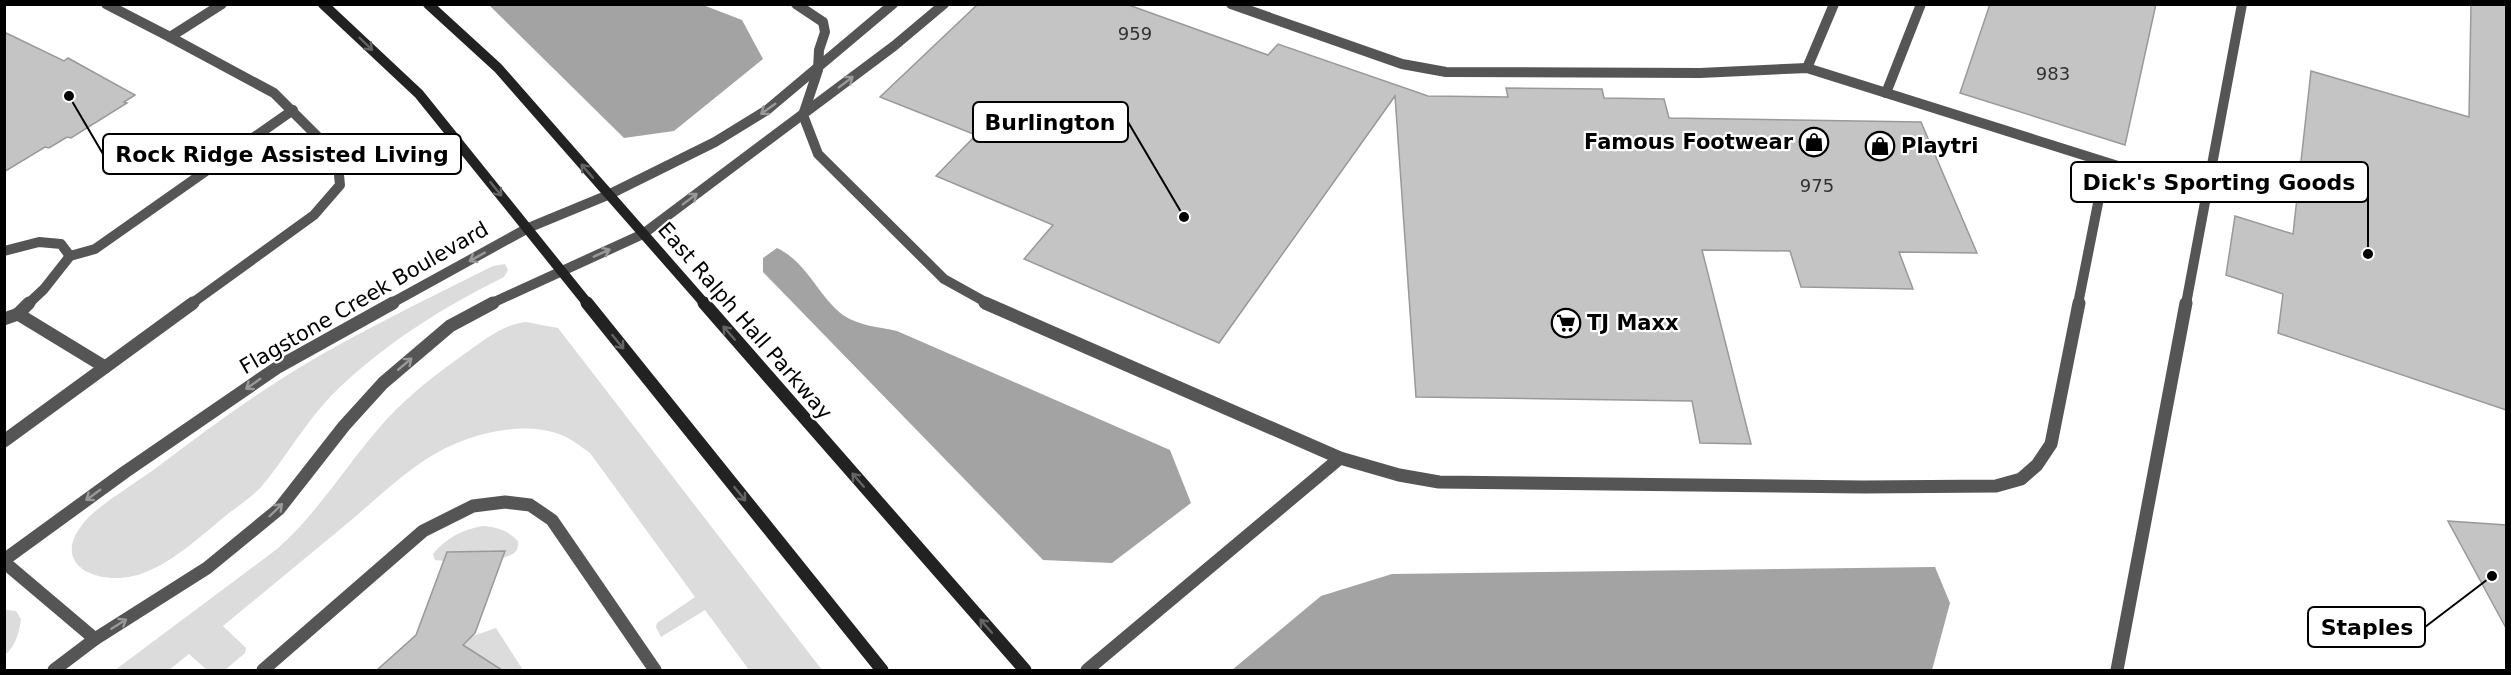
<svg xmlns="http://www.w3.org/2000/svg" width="2511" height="675" font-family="'DejaVu Sans',sans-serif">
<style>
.green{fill:#dcdcdc}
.water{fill:#a3a3a3}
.building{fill:#c4c4c4;stroke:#999;stroke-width:1.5}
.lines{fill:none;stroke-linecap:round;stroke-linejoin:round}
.service-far1{stroke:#555;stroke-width:10}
.service{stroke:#555;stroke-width:13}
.minor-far1{stroke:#555;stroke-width:10}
.minor{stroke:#555;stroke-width:13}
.secondary-far1{stroke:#222;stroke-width:10}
.secondary{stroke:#222;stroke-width:13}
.oneway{stroke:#646464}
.oneway2{stroke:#999}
.labels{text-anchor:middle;stroke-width:4.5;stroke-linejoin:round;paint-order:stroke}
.number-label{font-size:18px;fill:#313131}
.poi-label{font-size:21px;font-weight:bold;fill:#000;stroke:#fff;text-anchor:start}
.street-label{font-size:21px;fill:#000;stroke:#fff}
.leader{fill:none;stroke:#000;stroke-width:2}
.callout-dot{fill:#000;stroke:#fff;stroke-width:2}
.callout{fill:#fff;stroke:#000;stroke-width:2}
.callout-label{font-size:22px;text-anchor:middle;font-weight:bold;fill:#000}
</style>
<rect width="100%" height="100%" fill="#fff"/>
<g class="green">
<path d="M505,264L508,270L504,277C441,308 381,346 331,396C305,423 286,457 262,486C253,496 240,505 229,513C203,534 176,560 146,572C104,590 43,567 87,519C102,503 137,482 156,468C202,433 248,399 297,369C360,331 427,299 493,266Z"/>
<path d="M526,322L558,328L822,670H749L705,610L661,637L656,627L657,623L695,597L590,453C580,446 571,438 559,434C518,420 464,435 428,458C397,478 371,504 343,527C303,560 263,593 223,626L246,648L245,653L225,670H207L189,654L169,670H115L277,549C320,511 348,462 386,420C411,393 440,371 470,350C487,338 505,324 526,322Z"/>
<path d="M482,526C497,527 507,530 518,541C519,553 512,555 502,558L504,551L447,552L444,561L435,560L433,554C446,538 462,530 482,526Z"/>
<path d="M7,610L16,611L21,619C19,633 16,645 5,655L4,611Z"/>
<path d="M496,628L523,670H502L463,645L473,636Z"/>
</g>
<g class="water">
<path d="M489,5H703L742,20L763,59L674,131L624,138Z"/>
<path d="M777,248C807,262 818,296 843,315C859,326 879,327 897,331L1170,450L1191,503L1112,563L1043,560L763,272V258Z"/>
<path d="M1935,567L1950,603L1932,670H1232L1321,596L1392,574Z"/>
</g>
<g class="building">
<path d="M978,4H1126L1268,55L1278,44L1428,96L1508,97L1506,88L1602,89L1604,98L1664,99L1669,118L1921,122L1977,253L1899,252L1913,289L1801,287L1790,251L1702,250L1751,444L1700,443L1692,401L1416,397L1395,96L1219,343L1024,259L1053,225L936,176L976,135L880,97Z"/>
<path d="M1990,4H2156L2125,145L1960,93Z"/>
<path d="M2471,4H2506V410L2278,333L2283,294L2226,275L2235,216L2293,234L2311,71L2469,117Z"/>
<path d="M4,32L64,61L68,58L135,95L124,102L127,103L71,138L67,137L49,148L45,147L4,172Z"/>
<path d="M2448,521L2506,525V628Z"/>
<path d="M505,551L475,633L463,645L502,670H377L416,635L447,552Z"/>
</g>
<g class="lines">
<g class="service-far1">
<path d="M106,4L170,37L222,4"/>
<path d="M796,4L823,22L825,32L819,50L818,70L803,115L818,154L944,279L989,304"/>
<path d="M1231,4L1402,64L1446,72L1700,73L1807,68L2207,194"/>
<path d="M170,37L274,93L337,156L340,185L314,215L191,304"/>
<path d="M1807,68L1834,4"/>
<path d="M1886,93L1921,4"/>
<path d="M608,195L715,142L767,110L893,4"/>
<path d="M643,234L894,46L944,4"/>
<path d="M4,251L39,242L61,244L70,256"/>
<path d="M28,304L44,289L70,256L95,249L293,110"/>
<path d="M2078,304L2106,163"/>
<path d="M2186,304L2242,4"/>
</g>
<g class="service">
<path d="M985,303L1340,458L1399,475L1439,482L1864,487L1996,486L2021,479L2037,465L2051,444L2079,303"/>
<path d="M18,314L29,303"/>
<path d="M4,319L18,314L105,367"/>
<path d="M4,441L193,303"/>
<path d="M263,670L423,531L473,506L505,502L530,505L552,520L655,670"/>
<path d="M1087,670L1340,458"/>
<path d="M2117,670L2186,303"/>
</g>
<g class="minor-far1">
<path d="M390,304L528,228L608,195"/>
<path d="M490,304L643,234"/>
</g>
<g class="minor">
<path d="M4,560L125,472L278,367L393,303"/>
<path d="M4,562L95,639"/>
<path d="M54,670L95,639L207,568L279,509L344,426L383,383L450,326L493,303"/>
</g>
<g class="secondary-far1">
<path d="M323,4L419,94L588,304"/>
<path d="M428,4L498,68L705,304"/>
</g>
<g class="secondary">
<path d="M587,303L882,670"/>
<path d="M704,303L1025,670"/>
</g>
</g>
<defs><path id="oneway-shaft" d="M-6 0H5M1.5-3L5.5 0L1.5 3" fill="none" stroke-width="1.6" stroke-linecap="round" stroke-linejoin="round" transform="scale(1.5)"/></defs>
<g class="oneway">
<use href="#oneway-shaft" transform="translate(366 44) rotate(44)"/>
<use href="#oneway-shaft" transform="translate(587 171) rotate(-131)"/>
<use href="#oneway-shaft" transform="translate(496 189) rotate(51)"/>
<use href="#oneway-shaft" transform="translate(729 333) rotate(-131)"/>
<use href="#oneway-shaft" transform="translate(618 342) rotate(51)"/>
<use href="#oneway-shaft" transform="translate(858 480) rotate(-131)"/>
<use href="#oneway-shaft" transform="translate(740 494) rotate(51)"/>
<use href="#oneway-shaft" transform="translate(986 626) rotate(-131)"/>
</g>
<g class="oneway2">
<use href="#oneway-shaft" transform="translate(846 82) rotate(-37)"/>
<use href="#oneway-shaft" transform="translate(768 109) rotate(145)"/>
<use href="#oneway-shaft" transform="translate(690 199) rotate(-37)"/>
<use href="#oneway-shaft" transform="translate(602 253) rotate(-24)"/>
<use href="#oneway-shaft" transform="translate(477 257) rotate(151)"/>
<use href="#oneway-shaft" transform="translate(405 364) rotate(-40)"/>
<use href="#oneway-shaft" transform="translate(253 384) rotate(145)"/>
<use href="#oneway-shaft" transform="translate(93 495) rotate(144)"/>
<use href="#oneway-shaft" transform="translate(276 510) rotate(-44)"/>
<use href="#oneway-shaft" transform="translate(119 624) rotate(-32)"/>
</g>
<defs>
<g id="shop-ring" transform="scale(1.5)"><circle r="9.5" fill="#fff" stroke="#000" stroke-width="1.5"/><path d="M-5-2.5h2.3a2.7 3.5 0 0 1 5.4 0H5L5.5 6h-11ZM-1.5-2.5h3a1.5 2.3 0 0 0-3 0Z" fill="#000"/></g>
<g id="supermarket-ring" transform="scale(1.5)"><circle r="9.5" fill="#fff" stroke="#000" stroke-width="1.5"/><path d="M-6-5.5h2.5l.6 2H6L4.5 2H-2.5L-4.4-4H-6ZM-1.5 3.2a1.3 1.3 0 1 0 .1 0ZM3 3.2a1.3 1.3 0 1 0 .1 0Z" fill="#000"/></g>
</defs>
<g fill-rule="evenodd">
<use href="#shop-ring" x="1814" y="142"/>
<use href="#shop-ring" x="1880" y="146"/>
<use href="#supermarket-ring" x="1566" y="323"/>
</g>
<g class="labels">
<g class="number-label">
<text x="1135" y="40">959</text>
<text x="2053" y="80">983</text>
<text x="1817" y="192">975</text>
</g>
<g class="poi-label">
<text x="1793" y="149" text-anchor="end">Famous Footwear</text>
<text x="1901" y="153">Playtri</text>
<text x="1587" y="330">TJ Maxx</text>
</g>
<g class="street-label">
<text transform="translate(364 298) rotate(-30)" y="7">Flagstone Creek Boulevard</text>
<text transform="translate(745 321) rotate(49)" y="7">East Ralph Hall Parkway</text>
</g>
</g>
<path class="leader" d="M1184 217L1128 122M69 96L103 154M2368 254L2368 182M2492 576L2425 627"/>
<g class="callout-dot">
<circle cx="1184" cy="217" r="6"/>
<circle cx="69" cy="96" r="6"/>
<circle cx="2368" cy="254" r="6"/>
<circle cx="2492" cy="576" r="6"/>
</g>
<g class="callout">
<rect x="973" y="102" width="155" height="40" rx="6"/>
<rect x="103" y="134" width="358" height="40" rx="6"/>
<rect x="2071" y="162" width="297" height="40" rx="6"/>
<rect x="2308" y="607" width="117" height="40" rx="6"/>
</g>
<g class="callout-label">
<text x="1050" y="130">Burlington</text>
<text x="282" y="162">Rock Ridge Assisted Living</text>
<text x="2219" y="190">Dick's Sporting Goods</text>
<text x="2367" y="635">Staples</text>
</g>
<rect width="2511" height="675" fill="none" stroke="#000000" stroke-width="12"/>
</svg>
